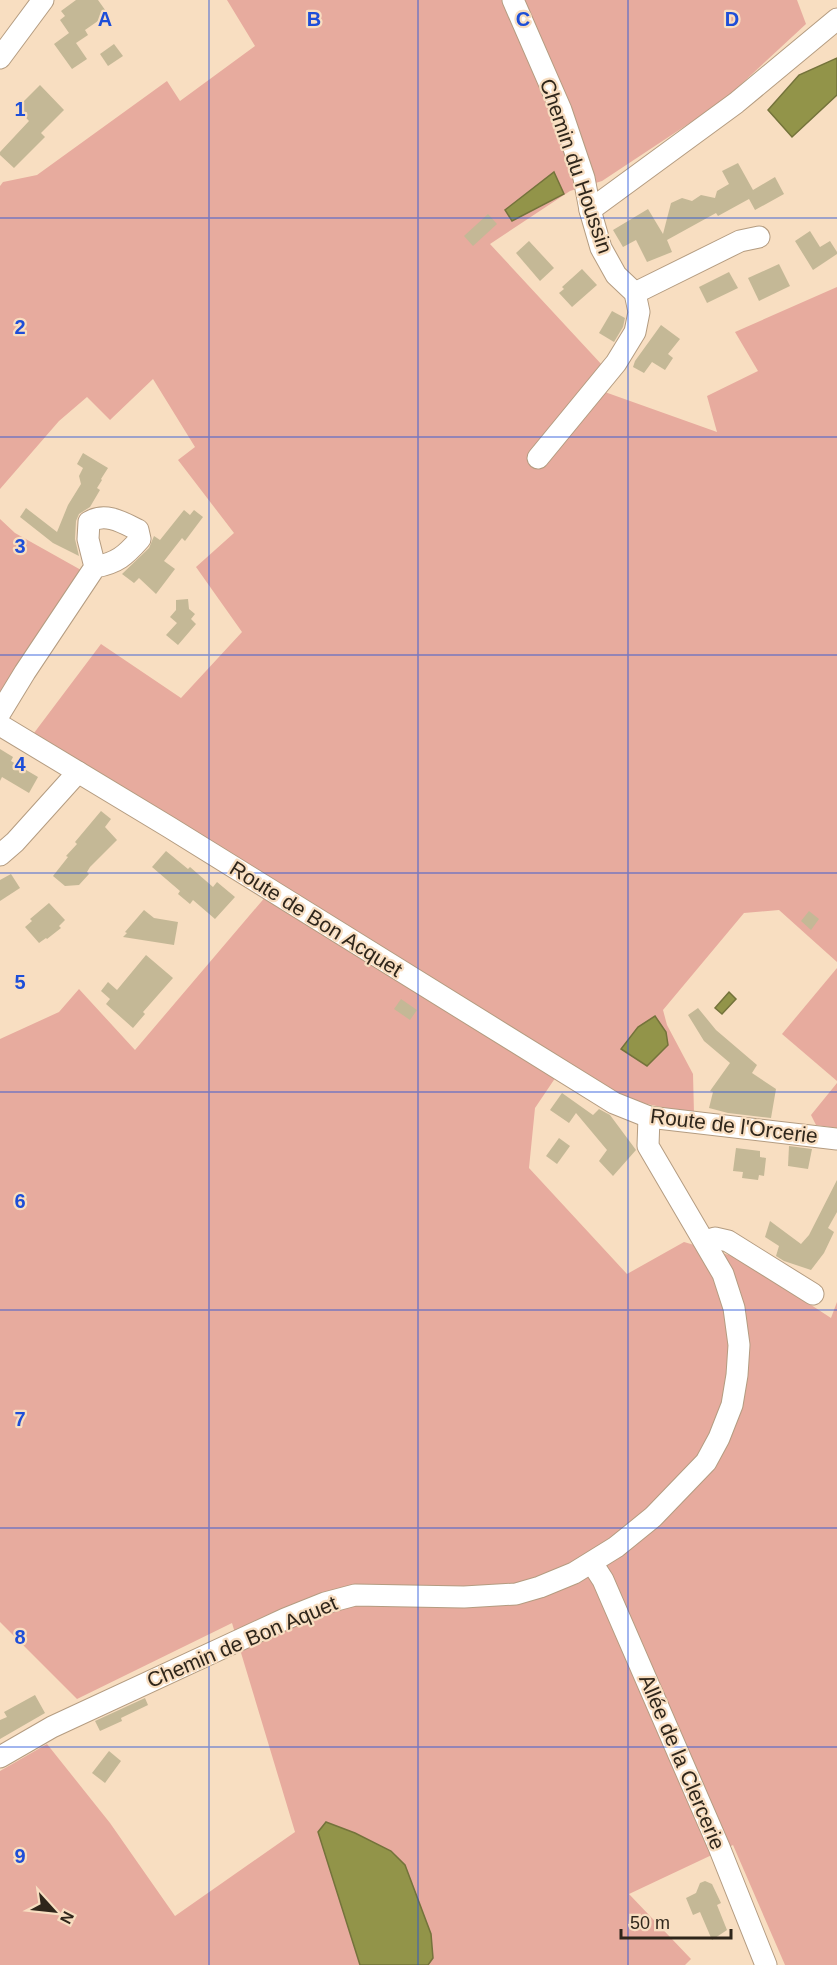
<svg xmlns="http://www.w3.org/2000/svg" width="837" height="1965" font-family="Helvetica,sans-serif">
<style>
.green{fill:#e7ab9e}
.water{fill:#929449;stroke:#74733b;stroke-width:1.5}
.building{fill:#c4b896}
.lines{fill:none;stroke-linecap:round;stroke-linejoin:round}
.minor-casing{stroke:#b49c81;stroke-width:23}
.minor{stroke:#fff;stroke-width:21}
.grid{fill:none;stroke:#1d4ed8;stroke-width:1.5;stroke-opacity:0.55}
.labels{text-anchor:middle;stroke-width:4.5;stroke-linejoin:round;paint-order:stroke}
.street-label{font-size:21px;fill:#2f261b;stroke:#f8dec1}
.grid-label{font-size:20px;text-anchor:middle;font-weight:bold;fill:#1d4ed8;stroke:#f8dec1;stroke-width:4.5;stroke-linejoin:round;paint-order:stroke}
</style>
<rect width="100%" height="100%" fill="#f8dec1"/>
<g class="green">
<path d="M227,0H797L806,24L723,101L602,181L570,191L490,244L603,366L602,391L717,432L707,396L758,371L735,332L837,287V962L779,910L744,913L663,1010L667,1025L693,1074L694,1114L633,1101L566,1062L535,1108L529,1168L627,1274L684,1242L739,1258L831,1318L837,1302V1965H785L733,1845L629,1894L691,1959L685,1965H0V1771L47,1744L110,1823L175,1916L295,1832L232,1623L77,1699L0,1622V1039L59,1012L79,989L135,1050L278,882L34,733L101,644L181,698L242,632L196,567L234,533L178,460L195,447L153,379L110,420L87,397L59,421L0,489V186L3,182L37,175L167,81L180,101L255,46Z"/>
<path d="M0,519L15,533L81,570L0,696Z"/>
<path d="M837,968V1081L782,1034Z"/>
<path d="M837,1083V1128L816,1125L811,1115Z"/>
</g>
<g class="water">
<path d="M837,58V95L792,137L768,110L799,75Z"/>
<path d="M554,172L564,194L512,221L505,210Z"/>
<path d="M729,992L736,999L722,1014L715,1008Z"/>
<path d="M655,1016L666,1032L668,1045L647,1066L621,1049L638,1027Z"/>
<path d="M326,1822L355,1833L391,1851L405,1865L431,1934L433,1958L428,1965H360L318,1832Z"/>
</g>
<g class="building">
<path d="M76,0H98L108,14L85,30L88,35L76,43L87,59L72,69L54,44L69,33L60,20L65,16L61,11Z"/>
<path d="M114,44L123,56L108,66L100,54Z"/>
<path d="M40,85L64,110L41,133L45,137L14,168L0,155V152L29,121L17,108Z"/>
<path d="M738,163L753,190L775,177L784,194L755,210L749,199L718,216L716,213L667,240L672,252L647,262L636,240L623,247L613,230L648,209L663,234L671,203L682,198L692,201L701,195L715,198L717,191L729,184L722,171Z"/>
<path d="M488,214L497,224L473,246L464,236Z"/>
<path d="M810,231L820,247L830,241L837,252V254L813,270L795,241Z"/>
<path d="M529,241L554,268L540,281L516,253Z"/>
<path d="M779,264L790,286L759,301L748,278Z"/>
<path d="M582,269L597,285L572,307L559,293L564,289L562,287Z"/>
<path d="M729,272L738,288L707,303L699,287Z"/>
<path d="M612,311L625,318L623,327L614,342L599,333Z"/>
<path d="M661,325L680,339L668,354L673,358L665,370L652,362L644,373L633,367L635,361Z"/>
<path d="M83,453L108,468L101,479L102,480L97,488L100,490L90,507L79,514L76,521L75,539L79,556L53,543L20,517L26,508L57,532L68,505L81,484L79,476L83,468L77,464Z"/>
<path d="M184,510L190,515L194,510L203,517L185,541L182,538L164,561L175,569L156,594L139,578L134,583L122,574L149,548L154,536L160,540Z"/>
<path d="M188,599L189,609L195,614L191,619L196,624L178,645L166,635L177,623L170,617L176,610V600Z"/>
<path d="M0,749L13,757L11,761L38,777L29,793L2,777L0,781Z"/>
<path d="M101,811L111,819L105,827L117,840L90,867L87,872L89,874L79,885L65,886L53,876L68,857L66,856L77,844L75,842Z"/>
<path d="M166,851L188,869L190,867L213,887L217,882L235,897L215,919L193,900L190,904L178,894L180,891L152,867Z"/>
<path d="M11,874L20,888L0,901V880Z"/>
<path d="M49,903L65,920L59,926L61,928L47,939L46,938L39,943L25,927L32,921L30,919Z"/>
<path d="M144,910L154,918L178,922L174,945L123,937L127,933L125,932Z"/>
<path d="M809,911L819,919L811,930L801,921Z"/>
<path d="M146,955L173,978L143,1012L145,1014L133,1028L106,1004L110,999L101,991L108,982L117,990Z"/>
<path d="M401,999L417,1010L410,1020L394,1009Z"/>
<path d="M698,1008L716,1030L757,1065L752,1073L776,1089L771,1118L728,1113L709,1108L713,1092L710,1091L730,1063L704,1041L688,1015Z"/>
<path d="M562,1093L593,1115L599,1109L610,1115L636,1150L613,1176L599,1161L607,1150L576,1113L569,1123L550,1110Z"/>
<path d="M559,1138L570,1146L557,1164L546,1156Z"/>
<path d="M789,1146L812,1149L808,1169L788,1166Z"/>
<path d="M736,1148L760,1151V1157L766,1158L764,1176L759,1175L758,1180L742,1178L743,1172L733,1171Z"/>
<path d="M837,1180V1212L828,1228L834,1232L824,1253L811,1270L784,1261L776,1256L779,1246L765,1237L770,1221L801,1244L809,1235Z"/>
<path d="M35,1695L45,1713L0,1739V1720L7,1717L4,1712Z"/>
<path d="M145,1698L148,1705L121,1718L122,1721L100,1731L95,1721Z"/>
<path d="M109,1751L121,1761L105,1783L92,1773Z"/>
<path d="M705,1881L712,1884L721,1903L717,1905L727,1930L712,1940L700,1912L693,1915L686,1898L696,1893L700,1883Z"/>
</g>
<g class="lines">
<g class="minor-casing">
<g id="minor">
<path d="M513,0L561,110L584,178L590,210L601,248L616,275L635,293L639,312L635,332L616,363L538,458"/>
<path d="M0,58L43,0"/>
<path d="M590,210L736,103L837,19"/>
<path d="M635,293L740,241L759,237"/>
<path d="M0,713L25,672L95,567C117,563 125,556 140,539L138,530C122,522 105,512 89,522L88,539L95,567"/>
<path d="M0,725L169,827L614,1103L649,1117L837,1139"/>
<path d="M0,855L15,842L78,772"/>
<path d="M705,1241L715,1238L728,1241L813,1294"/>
<path d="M592,1563L603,1580L719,1847L766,1965"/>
<path d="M0,1757L52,1727L285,1619L325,1603L355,1595L464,1597L516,1594L540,1587L574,1573L616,1547L653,1517L706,1462L719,1438L732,1405L737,1375L739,1345L734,1308L723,1274L648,1146L649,1117"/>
</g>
</g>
<use href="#minor" class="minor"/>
</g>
<path class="grid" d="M209,0V1965M418,0V1965M628,0V1965M0,218H837M0,437H837M0,655H837M0,873H837M0,1092H837M0,1310H837M0,1528H837M0,1747H837"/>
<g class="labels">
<g class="street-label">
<text transform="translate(576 166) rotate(71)" y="7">Chemin du Houssin</text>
<text transform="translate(316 919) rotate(32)" y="7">Route de Bon Acquet</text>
<text transform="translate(734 1126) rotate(7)" y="7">Route de l'Orcerie</text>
<text transform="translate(242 1642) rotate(-23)" y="7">Chemin de Bon Aquet</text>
<text transform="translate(682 1762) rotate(67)" y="7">Allée de la Clercerie</text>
</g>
</g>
<g class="grid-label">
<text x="105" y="26">A</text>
<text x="314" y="26">B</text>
<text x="523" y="26">C</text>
<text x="732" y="26">D</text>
<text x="20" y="116">1</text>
<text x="20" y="334">2</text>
<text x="20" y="553">3</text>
<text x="20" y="771">4</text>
<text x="20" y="989">5</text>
<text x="20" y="1208">6</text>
<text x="20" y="1426">7</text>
<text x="20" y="1644">8</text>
<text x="20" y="1863">9</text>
</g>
<g transform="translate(54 1911) rotate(117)" stroke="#f8dec1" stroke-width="4.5" paint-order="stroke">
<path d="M0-4.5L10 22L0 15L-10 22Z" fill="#2f261b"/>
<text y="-9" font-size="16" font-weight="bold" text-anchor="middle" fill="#2f261b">N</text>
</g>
<path d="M621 1929v9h110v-9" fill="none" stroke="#2f261b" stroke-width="3"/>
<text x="630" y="1929" font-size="18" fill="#2f261b" stroke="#f8dec1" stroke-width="4.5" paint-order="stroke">50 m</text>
</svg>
